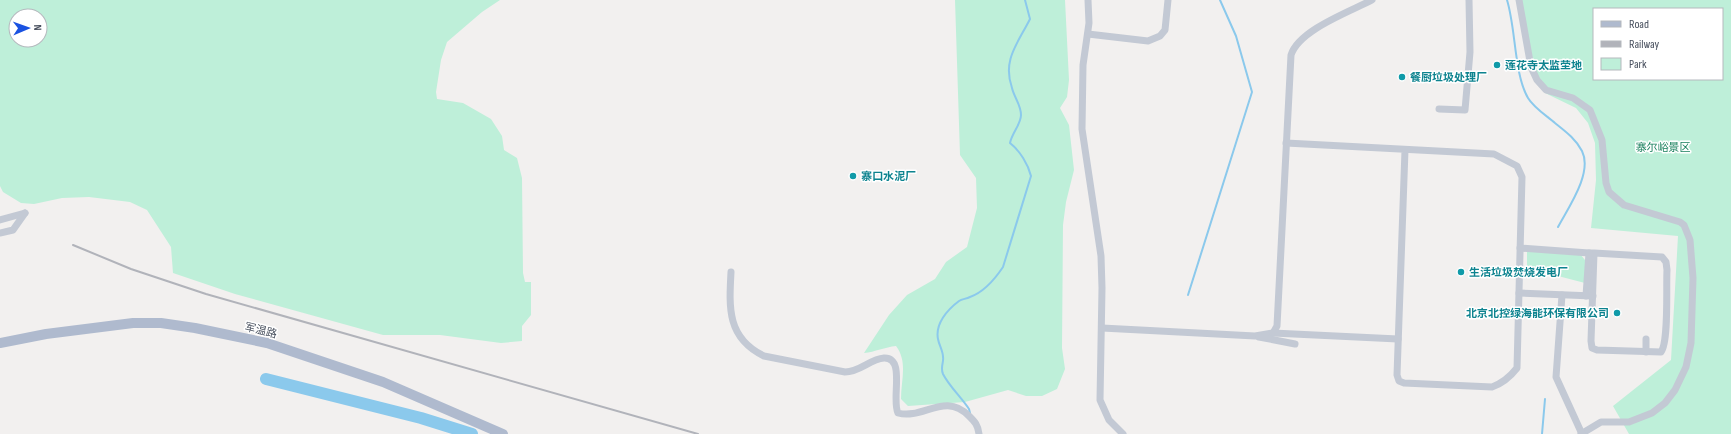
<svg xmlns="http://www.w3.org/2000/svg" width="1731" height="434" font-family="'Sofia Sans Condensed','Noto Sans SC',sans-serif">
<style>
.green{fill:#beefd9;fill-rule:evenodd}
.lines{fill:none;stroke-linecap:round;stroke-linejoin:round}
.stream{stroke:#8bc9ec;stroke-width:2}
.river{stroke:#8bc9ec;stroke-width:12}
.minor{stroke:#c3c9d4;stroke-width:7}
.primary{stroke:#afbace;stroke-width:10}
.rail{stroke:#b1b3ba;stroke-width:2}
.culture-dot{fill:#0f9aa8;stroke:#fff;stroke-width:1.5}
.labels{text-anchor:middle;stroke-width:3;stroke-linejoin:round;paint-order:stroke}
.culture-label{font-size:11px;font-weight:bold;fill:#0d838f;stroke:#fff;text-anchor:start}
.park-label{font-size:11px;fill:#177f5b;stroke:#fff}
.street-label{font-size:11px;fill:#474f5d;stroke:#fff}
</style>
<rect width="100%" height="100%" fill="#f2f0ef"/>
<g class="green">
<path d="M0,0H500L482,12L447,42L441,60L436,92L437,99L463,103L491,119L502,136L504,150L517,158L522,178L523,273L525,282H531V315L522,326V341L501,343L440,335H383L235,294L173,273L171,247L147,210L130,202L89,197L62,198L34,204L21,203L3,192L0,186ZM16,16H40V40H16Z"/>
<path d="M955,0H1065L1069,80L1067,97L1060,108L1069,125L1074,170L1066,202L1063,225L1062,348L1065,369L1057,389L1042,396H1026L1008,390L965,402L908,406L901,399C901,380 908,362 896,346C885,347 875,352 864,353L889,315L907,295L935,279L946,262L967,247L977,208L976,178L960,155Z"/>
<path d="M1517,0H1731V434H1629L1613,406L1671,360L1678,236L1591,228L1596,180L1595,143L1588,123L1576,108L1545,93L1535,81ZM1594,9H1722V79H1594Z"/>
<path d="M1527,251L1580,254L1585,260V283L1527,268Z"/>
</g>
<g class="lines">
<g class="stream">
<path d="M1507,0C1516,29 1514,74 1528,98C1534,108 1547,116 1555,123C1565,131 1576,139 1582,151C1593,173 1568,208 1558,227"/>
<path d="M1188,295L1252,92L1236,36L1220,0"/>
<path d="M970,413L969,409C961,397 949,386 943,374C940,367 944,363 943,357C943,351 939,345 938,339C935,324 947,310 959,301C962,299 966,299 970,297C984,292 995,279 1003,267L1031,176C1028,164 1020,151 1010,143C1012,133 1021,124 1021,115C1021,105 1014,97 1012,88C1002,60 1018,43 1030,19L1025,0"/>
<path d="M1542,434L1545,399"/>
</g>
<path class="river" d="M266,379L421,418L472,434"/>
<g class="minor">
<path d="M1088,0L1089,23L1083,65L1082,129L1101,256L1102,288L1100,400L1109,420L1123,434"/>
<path d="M1519,0L1531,67L1537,80L1546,90L1573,98L1590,110L1602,140L1606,183L1609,192L1624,205L1680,222L1684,225L1690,240L1693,278L1691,343L1686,367L1675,390L1665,403L1652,413L1629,422H1601L1581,434"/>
<path d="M1088,34L1148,41L1160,36L1165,30L1168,0"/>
<path d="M1439,109L1465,110L1470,52L1469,0"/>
<path d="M1286,143L1494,154L1517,166L1522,177L1517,368C1510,377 1503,383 1492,387L1404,383L1399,381L1397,375L1405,150"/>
<path d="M0,220L25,213"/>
<path d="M0,233L13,230L25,213"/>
<path d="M1520,248L1589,253H1594L1662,257L1666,262L1667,270C1666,286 1669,342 1661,352L1597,350L1592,348L1591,341L1594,253"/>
<path d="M731,272C729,308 727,338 764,356L845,372C860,372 870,359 884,358C906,357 891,400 898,413C923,420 945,391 969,416C975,422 978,425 979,434"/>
<path d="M1519,293L1593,296"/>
<path d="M1562,295L1556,377L1582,434"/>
<path d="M1586,296L1589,253"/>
<path d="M1102,328L1255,336L1273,333L1277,326L1291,55C1299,30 1349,12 1372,0"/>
<path d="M1273,333L1398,339"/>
<path d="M1259,337L1295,344"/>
<path d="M1646,352V339"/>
</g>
<path class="primary" d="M0,343L46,334L133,323H161L195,328L267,343L383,382L503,434"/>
<path class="rail" d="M73,245L131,269L206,294L698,434"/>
</g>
<g class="culture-dot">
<circle cx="1497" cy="65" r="4"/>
<circle cx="1402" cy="77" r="4"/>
<circle cx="853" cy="176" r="4"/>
<circle cx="1461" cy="272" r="4"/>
<circle cx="1617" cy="313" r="4"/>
</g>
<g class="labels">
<g class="culture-label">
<text x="1505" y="69">莲花寺太监茔地</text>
<text x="1410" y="81">餐厨垃圾处理厂</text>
<text x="861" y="180">寨口水泥厂</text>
<text x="1469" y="276">生活垃圾焚烧发电厂</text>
<text x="1609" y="317" text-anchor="end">北京北控绿海能环保有限公司</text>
</g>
<g class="park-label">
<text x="1663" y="151">寨尔峪景区</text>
</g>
<g class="street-label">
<text transform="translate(261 330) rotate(14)" y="4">军温路</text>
</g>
</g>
<rect x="1593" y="8" width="130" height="72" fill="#ffffff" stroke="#b5b9be"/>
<rect x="1601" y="21" width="20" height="6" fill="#afbace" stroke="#b5b9be"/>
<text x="1629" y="28" font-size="12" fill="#474f5d">Road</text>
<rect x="1601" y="41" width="20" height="6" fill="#b1b3ba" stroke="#b5b9be"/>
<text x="1629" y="48" font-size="12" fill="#474f5d">Railway</text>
<rect x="1601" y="58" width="20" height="12" fill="#beefd9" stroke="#b5b9be"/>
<text x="1629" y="68" font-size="12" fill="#474f5d">Park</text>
<g transform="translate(28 28) rotate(88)"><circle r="19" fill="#ffffff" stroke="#b5b9be"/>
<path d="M0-3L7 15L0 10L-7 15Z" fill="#1a52e1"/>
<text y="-6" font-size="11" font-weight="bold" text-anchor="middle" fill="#474f5d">N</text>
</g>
</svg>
